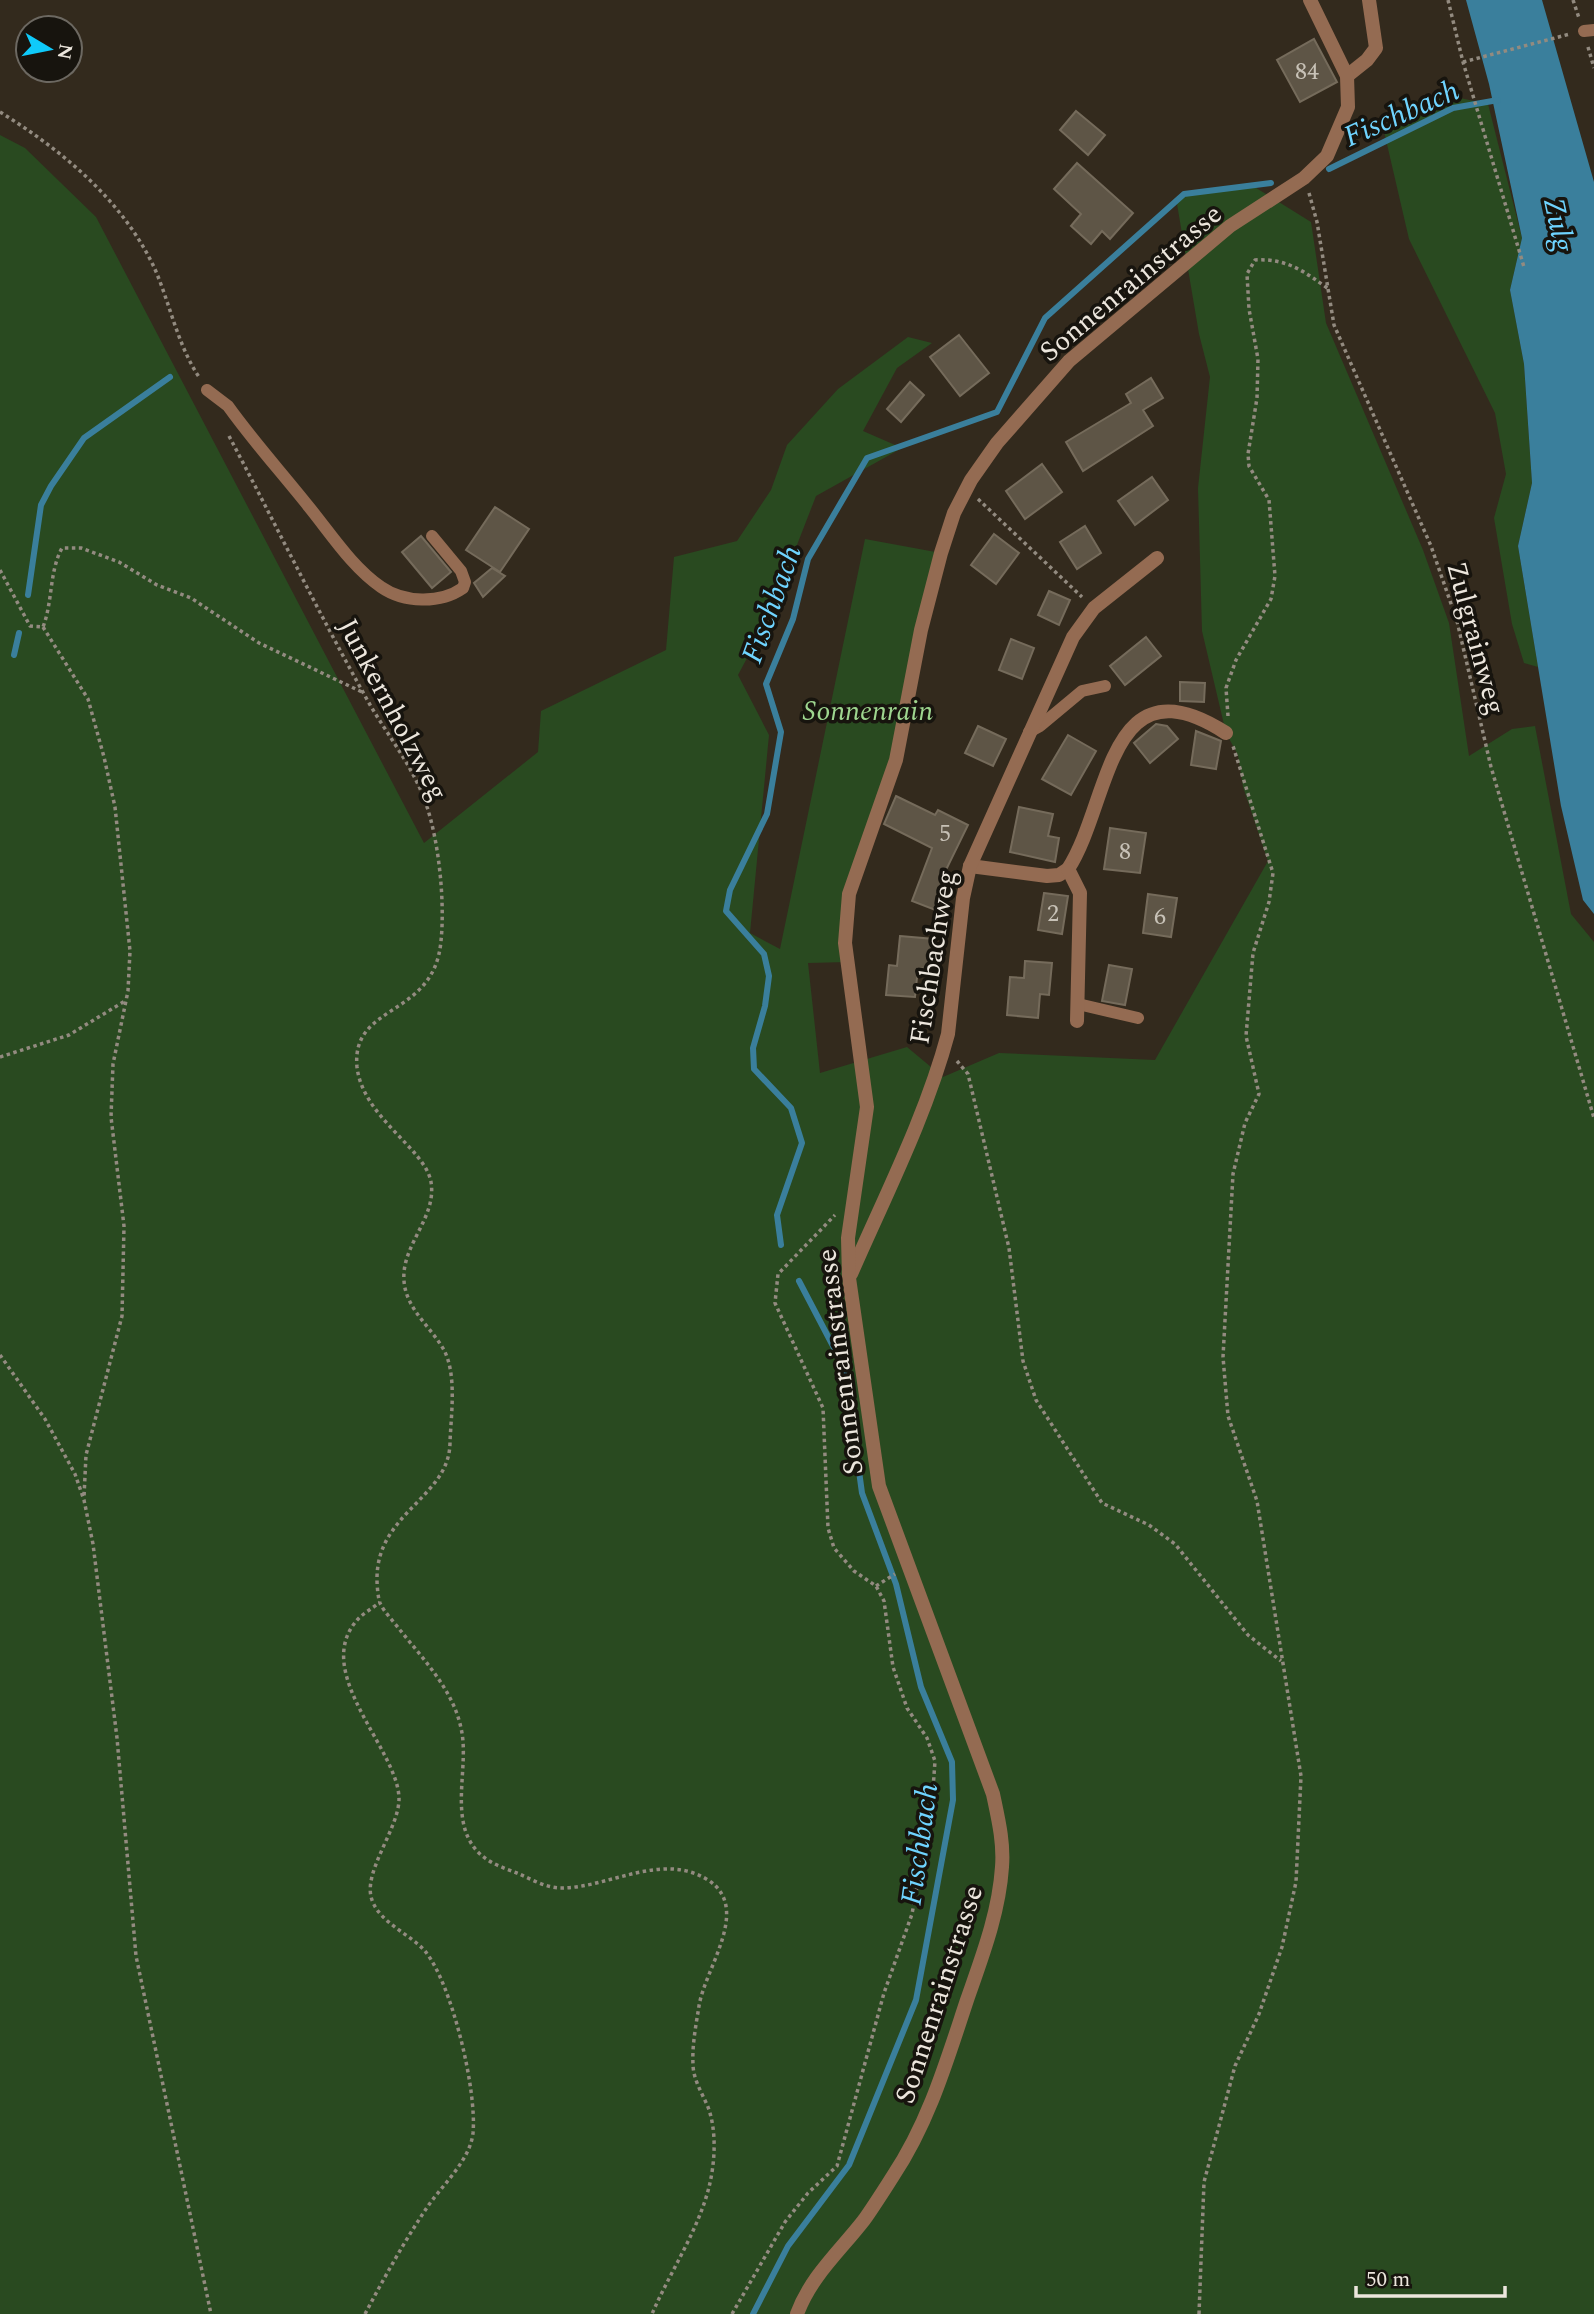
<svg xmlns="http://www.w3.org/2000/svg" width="1594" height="2314" font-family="Spectral,serif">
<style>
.green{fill:#294a20}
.water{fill:#3a7f9c}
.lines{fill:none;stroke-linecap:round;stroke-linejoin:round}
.stream{stroke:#3a7f9c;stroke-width:6}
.building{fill:#5e5546;stroke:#756b5b;stroke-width:2}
.path{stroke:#938b80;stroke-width:3.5;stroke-dasharray:3.5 3.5;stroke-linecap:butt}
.service{stroke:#946b52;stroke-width:12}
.minor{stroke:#946b52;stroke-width:14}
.labels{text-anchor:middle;stroke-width:7;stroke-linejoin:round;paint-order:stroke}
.number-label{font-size:24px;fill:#c8c2b7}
.street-label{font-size:28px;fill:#ece6dd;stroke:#17140e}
.park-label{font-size:28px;font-style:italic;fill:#9ed68f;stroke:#17140e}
.water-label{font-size:30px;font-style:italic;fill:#6fd4ff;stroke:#17140e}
</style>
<rect width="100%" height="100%" fill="#332a1d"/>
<g class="green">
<path d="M1446,95L1488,104L1522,238L1510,290L1524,364L1532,483L1518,546L1538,667L1524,663L1512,624L1494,518L1506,474L1495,413L1409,239L1383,127L1419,100Z"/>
<path d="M0,135L25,148L96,217L424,843L538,752L541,711L666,650L674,557L737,541L771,490L787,445L838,389L908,337L932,343L897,368L863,431L902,448L816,496L769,617L738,675L769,735L750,933L780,949L865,539L941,553L912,689L853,877L848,962L808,963L820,1073L907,1047L943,1077L999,1053L1155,1060L1268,861L1243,787L1238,755L1226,733L1202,631L1198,488L1210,377L1199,334L1176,198L1248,183L1311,222L1326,323L1423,550L1449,623L1469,756L1512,729L1535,726L1571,914L1594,942V2314H0Z"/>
</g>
<path class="water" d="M1466,0H1542L1594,182V914L1583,900L1561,806L1518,546L1532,483L1524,364L1510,290L1522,238L1489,84Z"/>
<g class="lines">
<g class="stream">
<path d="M1329,169L1453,108L1498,100"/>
<path d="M28,595L41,505L51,486L84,438L170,377"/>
<path d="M14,655L19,633"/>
<path d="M781,1245L777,1215L802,1143L791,1108L754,1069L753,1048L765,1006L769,976L764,954L726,911L730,890L767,814L781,732L766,684L793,619L808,559L867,458L997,412L1045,318L1184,194L1271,183"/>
<path d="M753,2314L788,2246L849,2165L916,2000L953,1800L952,1762L921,1687L896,1584L862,1493L845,1369L799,1281"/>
</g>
</g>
<g class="building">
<path d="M1314,39L1337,82L1300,102L1277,60Z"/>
<path d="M1076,111L1105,135L1088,155L1060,130Z"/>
<path d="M1077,163L1133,213L1110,239L1102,231L1091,244L1071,226L1081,214L1054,189Z"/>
<path d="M959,335L989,373L960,396L930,357Z"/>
<path d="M1151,378L1163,398L1143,410L1153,426L1083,471L1066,442L1131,403L1126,394Z"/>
<path d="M910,382L924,395L901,422L887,409Z"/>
<path d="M1042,464L1062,492L1025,519L1006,491Z"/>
<path d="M1152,477L1168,500L1135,525L1118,501Z"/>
<path d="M495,507L529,529L500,572L466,550Z"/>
<path d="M1085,526L1101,553L1077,569L1060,542Z"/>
<path d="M994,534L1019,553L996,584L971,565Z"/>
<path d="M421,536L451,572L432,588L402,552Z"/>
<path d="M492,568L505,576L483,597L474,583Z"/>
<path d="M1049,591L1070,600L1059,625L1038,615Z"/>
<path d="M1146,637L1161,656L1125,685L1110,666Z"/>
<path d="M1011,639L1034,648L1022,679L999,670Z"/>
<path d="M1180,682L1205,683L1204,702L1180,701Z"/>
<path d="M1156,724L1167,726L1178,739L1150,763L1134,743Z"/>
<path d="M978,726L1006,739L993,766L965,753Z"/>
<path d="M1196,731L1221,741L1216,769L1191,765Z"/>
<path d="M1068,735L1096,751L1071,795L1042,779Z"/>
<path d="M896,796L935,815L938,810L968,825L942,878L950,882L938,911L912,901L932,848L884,824Z"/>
<path d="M1019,807L1053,814L1048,836L1059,838L1055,862L1010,852Z"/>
<path d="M1110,828L1146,833L1140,873L1104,869Z"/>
<path d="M1044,893L1068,896L1062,934L1038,930Z"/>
<path d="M1148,894L1177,898L1171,937L1143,933Z"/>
<path d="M900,936L934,939L931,969L918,968L915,997L886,995L889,965L897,966Z"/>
<path d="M1025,961L1052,963L1049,995L1040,994L1038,1018L1007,1015L1010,977L1024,978Z"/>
<path d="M1109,965L1132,969L1125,1005L1102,1001Z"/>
</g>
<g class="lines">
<g class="path">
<path d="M1448,0L1463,62L1524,267"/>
<path d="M1573,0L1579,18"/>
<path d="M1588,47L1594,68"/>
<path d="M1463,62L1570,34"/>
<path d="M0,112C63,151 122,200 154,267C170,303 177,344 199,377"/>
<path d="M1309,193L1317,222L1334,325L1431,546L1457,621L1491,767L1594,1118"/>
<path d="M229,436C276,525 320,616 369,703C388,736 414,768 426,804C439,841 445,902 441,941C434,1019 351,1002 357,1067C363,1118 425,1148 431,1182C437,1218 401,1245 404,1281C406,1309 431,1327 444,1350C457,1375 451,1415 450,1442C450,1498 376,1512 377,1580C377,1585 378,1598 380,1603C384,1612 394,1622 400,1630C424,1660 453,1690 461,1728C470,1766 448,1819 477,1851C488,1863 504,1868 517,1873C531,1879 546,1888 561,1888C609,1888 662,1851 708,1880C752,1908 705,1968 699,2006C696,2025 692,2045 693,2064C693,2079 702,2093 708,2107C717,2131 715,2163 709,2187C698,2231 670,2272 652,2314"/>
<path d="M978,499L1082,597"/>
<path d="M0,570L30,626L43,627C53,601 49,572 62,548H81L119,562L157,585L191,598L259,643L362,692"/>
<path d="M43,627L88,699L104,757L115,807L130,951L128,991L113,1064L111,1117L124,1226L122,1316L86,1455L84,1497"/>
<path d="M1228,716L1226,688L1236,660L1271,599L1275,576L1269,500L1249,466L1248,454L1257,398L1258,359L1249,309L1247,274L1255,260C1287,258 1305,272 1330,290"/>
<path d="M0,1057L69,1035L125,1001"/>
<path d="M957,1061L968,1074L1009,1248L1023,1361L1036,1400L1102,1503L1149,1525L1175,1544L1248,1635L1281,1661"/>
<path d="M0,1355L45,1419L75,1474L84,1500L93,1544L117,1738L136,1956L211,2314"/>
<path d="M876,1586L895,1574"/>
<path d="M365,2314C384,2278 404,2242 426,2209C441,2186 470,2161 473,2133C477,2090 452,1984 425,1951C410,1934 380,1923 372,1900C362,1873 398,1830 399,1800C400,1750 308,1671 359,1618C364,1613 373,1608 380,1602"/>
<path d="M732,2314L785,2222L808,2193L837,2166L884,1993L912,1914L932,1803L935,1761L927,1738L907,1708L893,1667L884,1601L876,1586L854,1571L834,1548L828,1528L823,1408L775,1303L778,1274L835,1215"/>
<path d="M1199,2314L1204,2182L1235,2066L1259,2014L1282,1947L1296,1882L1301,1776L1257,1501L1228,1416L1223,1357L1233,1174L1245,1123L1259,1094L1246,1036L1253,953L1269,902L1273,873L1233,746"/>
</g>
<g class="service">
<path d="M1584,31L1594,30"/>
<path d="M207,390L228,406C253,441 282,473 309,507C331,534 352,567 381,587C404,603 440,604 463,588L465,582L461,571L432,536"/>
<path d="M1029,732L1040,726L1082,691L1105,686"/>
<path d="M1078,1004L1138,1018"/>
</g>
<g class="minor">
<path d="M1347,76L1367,60L1376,48L1369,0"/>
<path d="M970,866L1047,876L1059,875L1068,869C1111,803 1107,656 1226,733"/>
<path d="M1068,869L1080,893L1077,1021"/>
<path d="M851,1274C885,1196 926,1116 948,1034L963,898L970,866L1073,637L1094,608L1157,558"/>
<path d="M797,2314C811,2276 840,2251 864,2220C874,2206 884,2190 893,2176C929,2122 947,2060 967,2000C982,1957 999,1913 1002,1867C1004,1842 998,1818 993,1794L879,1486L849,1278L848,1238L867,1107L845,943L849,894L896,760L921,630L941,553L954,513L971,480L997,443L1069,361L1230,226L1304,178L1327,156L1348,107L1347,76L1310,0"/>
</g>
</g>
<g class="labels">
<g class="number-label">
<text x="1307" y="79">84</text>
<text x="945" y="841">5</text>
<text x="1125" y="859">8</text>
<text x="1053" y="921">2</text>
<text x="1160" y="924">6</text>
</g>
<g class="street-label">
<text transform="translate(1130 282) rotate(-40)" y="10">Sonnenrainstrasse</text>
<text transform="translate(1477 638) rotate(75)" y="10">Zulgrainweg</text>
<text transform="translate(394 709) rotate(62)" y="10">Junkernholzweg</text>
<text transform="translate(932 957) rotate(-81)" y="10">Fischbachweg</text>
<text transform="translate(839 1362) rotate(-97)" y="10">Sonnenrainstrasse</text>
<text transform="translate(938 1994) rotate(-72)" y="10">Sonnenrainstrasse</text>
</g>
<g class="park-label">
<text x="868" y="720">Sonnenrain</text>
</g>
<g class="water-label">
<text transform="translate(1401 113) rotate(-24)" y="10">Fischbach</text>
<text transform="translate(1559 224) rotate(78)" y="10">Zulg</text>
<text transform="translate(771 604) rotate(-70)" y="10">Fischbach</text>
<text transform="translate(919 1844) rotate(-82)" y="10">Fischbach</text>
</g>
</g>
<g transform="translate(49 49) rotate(100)"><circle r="33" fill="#17140e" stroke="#6c6861" stroke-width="2"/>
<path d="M0-5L12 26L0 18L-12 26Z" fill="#0fcafa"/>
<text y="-10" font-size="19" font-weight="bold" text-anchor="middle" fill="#ece6dd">N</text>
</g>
<path d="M1356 2286v10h149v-10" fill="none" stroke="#ece6dd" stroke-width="3.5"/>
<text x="1366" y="2286" font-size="21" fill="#ece6dd" stroke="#17140e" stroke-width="5" paint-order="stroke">50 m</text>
</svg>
